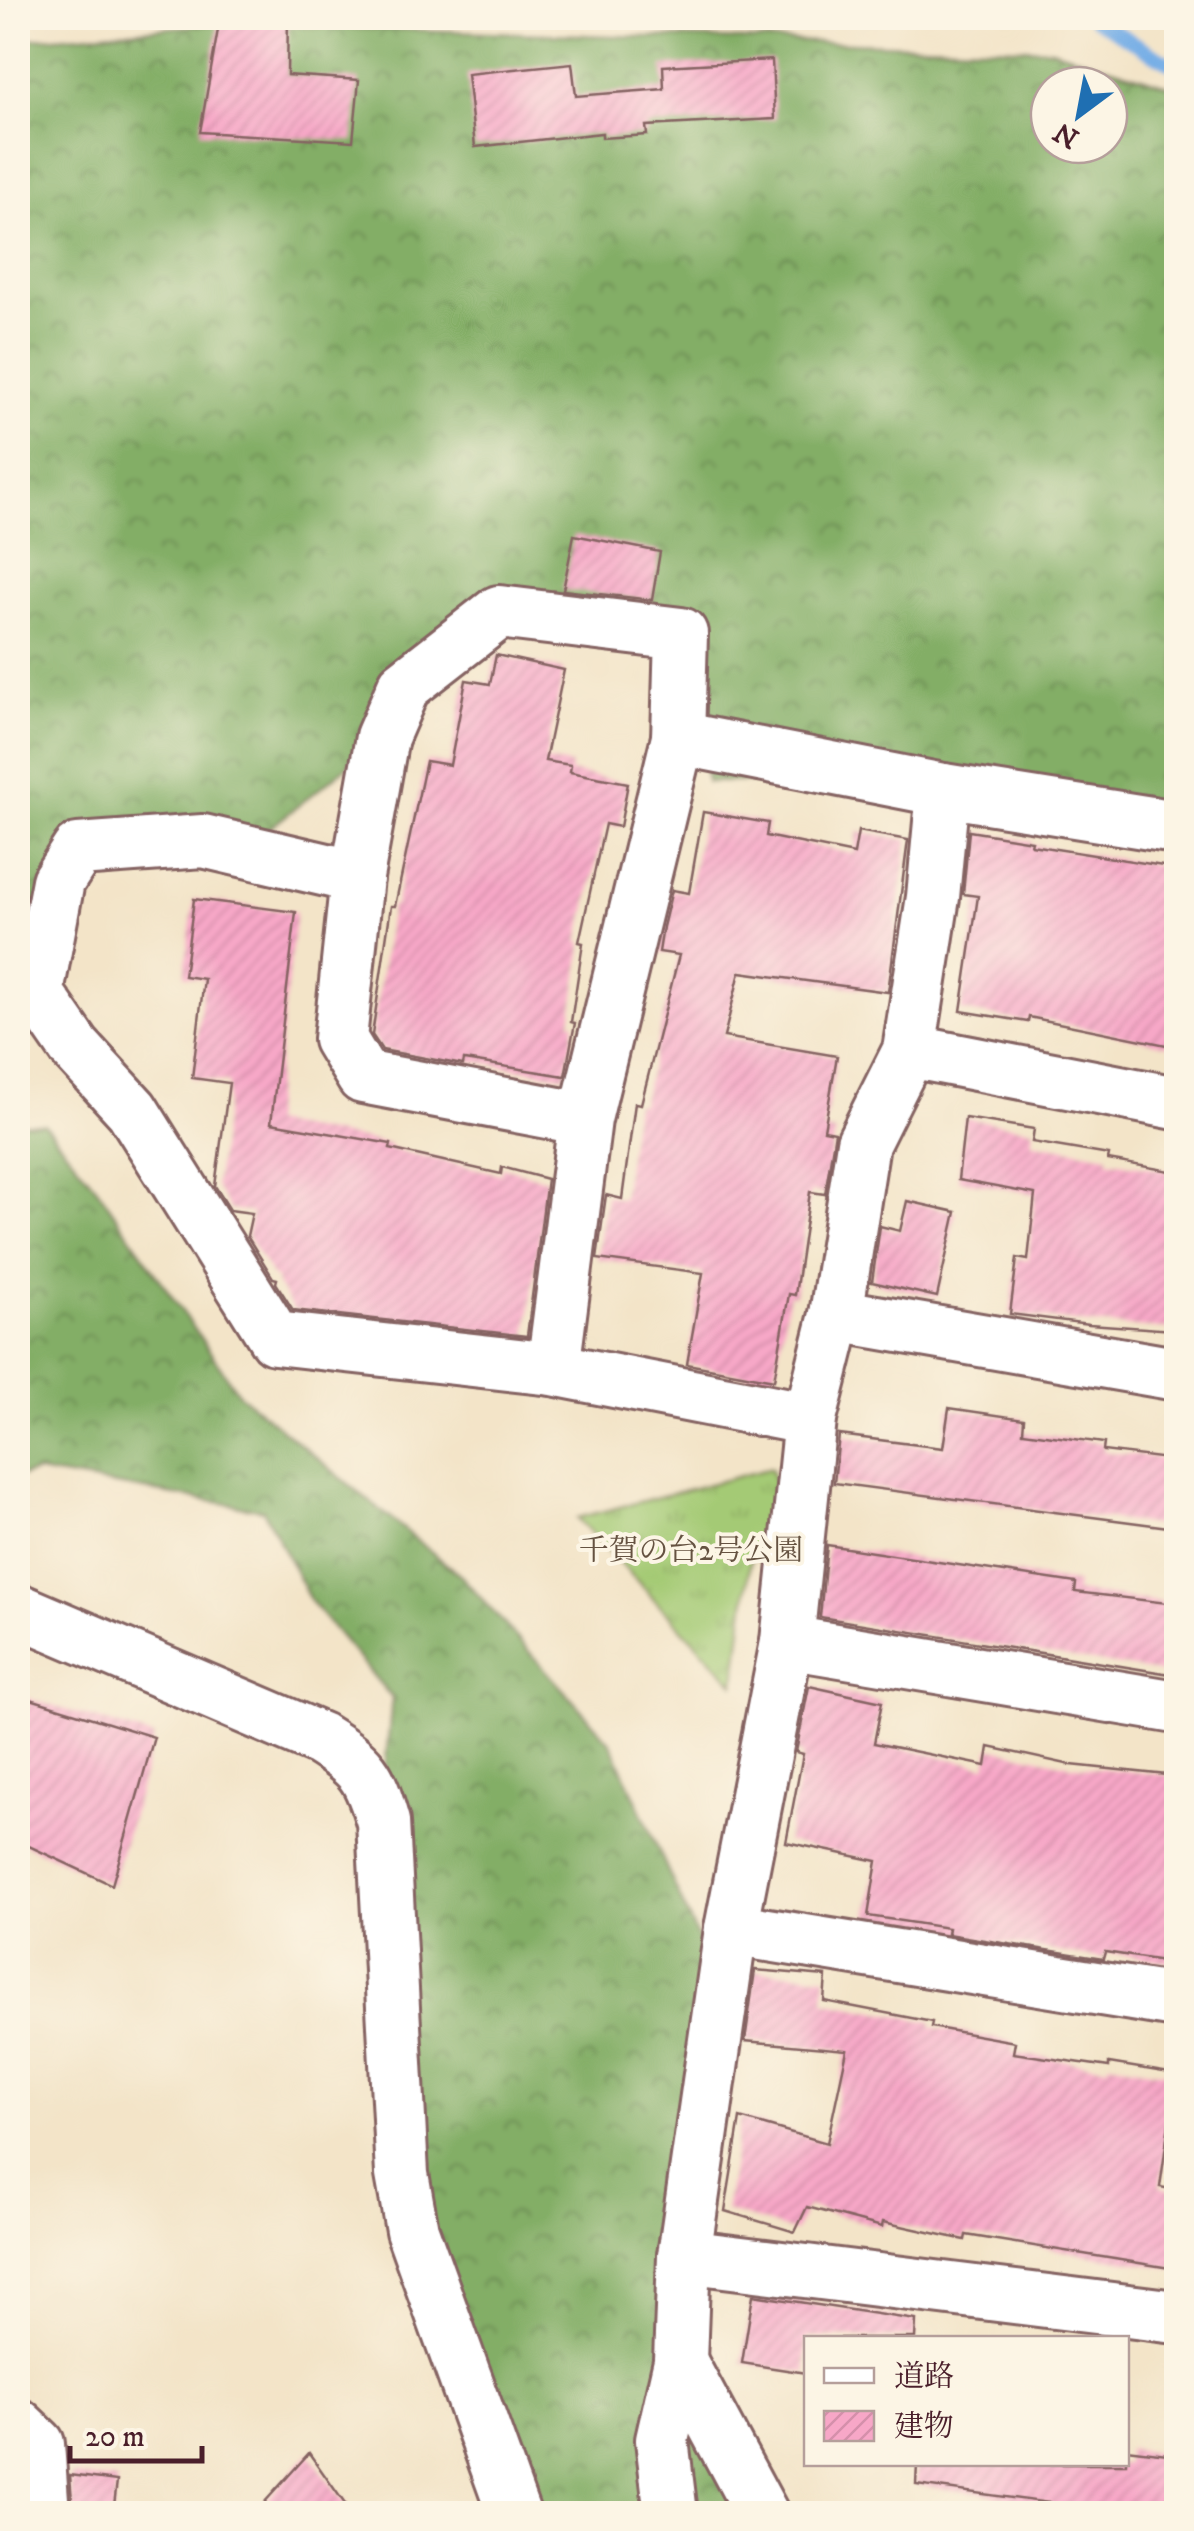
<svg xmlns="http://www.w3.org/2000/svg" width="1194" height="2531" font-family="'IM FELL DW Pica','Noto Serif JP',serif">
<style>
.grass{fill:url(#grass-tufts);stroke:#777450;stroke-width:2.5}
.forest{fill:url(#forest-crowns);stroke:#666648;stroke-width:2.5;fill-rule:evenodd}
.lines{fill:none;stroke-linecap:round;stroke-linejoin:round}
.stream{stroke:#76aee6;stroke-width:14}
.building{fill:url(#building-hatch)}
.minor-casing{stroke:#856462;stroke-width:58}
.minor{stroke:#fff;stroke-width:52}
.labels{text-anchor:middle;stroke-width:8;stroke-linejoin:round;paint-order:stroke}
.park-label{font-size:30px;fill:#655241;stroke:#fcf5e5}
</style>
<defs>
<pattern id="grass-tufts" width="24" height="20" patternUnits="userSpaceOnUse" patternTransform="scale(2.5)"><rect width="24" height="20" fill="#a4ca74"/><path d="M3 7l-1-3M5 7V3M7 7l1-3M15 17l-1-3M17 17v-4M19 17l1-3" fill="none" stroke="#8fad65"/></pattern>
<pattern id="forest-crowns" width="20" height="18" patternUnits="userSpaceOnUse" patternTransform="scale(2.5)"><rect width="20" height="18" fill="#83ae66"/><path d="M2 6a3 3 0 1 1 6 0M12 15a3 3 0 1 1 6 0" fill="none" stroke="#6d8d54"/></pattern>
<pattern id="building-hatch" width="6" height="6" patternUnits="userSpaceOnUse" patternTransform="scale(2.5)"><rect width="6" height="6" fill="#f7a7c7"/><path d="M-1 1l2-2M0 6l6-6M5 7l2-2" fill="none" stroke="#d58fab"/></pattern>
</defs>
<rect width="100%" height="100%" fill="#fcf5e5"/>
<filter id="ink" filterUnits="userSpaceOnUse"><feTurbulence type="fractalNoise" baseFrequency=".01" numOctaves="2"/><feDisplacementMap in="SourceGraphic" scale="20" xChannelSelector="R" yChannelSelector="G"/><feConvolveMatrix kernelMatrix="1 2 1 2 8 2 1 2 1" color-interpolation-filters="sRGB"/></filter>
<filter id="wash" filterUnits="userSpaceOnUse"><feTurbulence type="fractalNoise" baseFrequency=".0048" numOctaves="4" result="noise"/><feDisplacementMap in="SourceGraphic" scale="40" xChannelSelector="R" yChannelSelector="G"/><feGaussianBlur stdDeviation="2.25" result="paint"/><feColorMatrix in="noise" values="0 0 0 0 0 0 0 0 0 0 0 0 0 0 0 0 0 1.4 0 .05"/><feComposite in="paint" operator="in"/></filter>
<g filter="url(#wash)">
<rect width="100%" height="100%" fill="#f3e4c8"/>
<path class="grass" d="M771,1468L795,1568L751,1557L735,1684L577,1518Z"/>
<g class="forest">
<path d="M215,24L1052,49L1176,88V812L920,780L707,782L682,636L492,605L386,691L348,766L221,867L72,879L18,955V40ZM1049,85H1109V145H1049Z"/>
<path d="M18,1123L44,1124L97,1188L239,1394L462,1577L611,1743L714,1975L664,2244L709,2348L737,2513H509L360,2021L392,1698L311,1602L263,1510L38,1472L18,1477Z"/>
</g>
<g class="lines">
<path class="stream" d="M1093,18L1176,67"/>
</g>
<g id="blocks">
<g class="building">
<path d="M220,18H288L287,75L359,80L353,141L200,132Z"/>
<path d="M772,60L775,119L646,126L647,135L602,138V133L475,147L467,74L572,63L576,96L664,89L663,66Z"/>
<path d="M574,535L660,552L652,600L563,590Z"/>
<path d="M496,655L564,670L545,761L571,765L570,772L628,783L620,827L605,824L579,942L583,943L571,1022L575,1023L565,1076L464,1060L463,1065L382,1050L372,1035L391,906H395L426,761L450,765L466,680L490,684Z"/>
<path d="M703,812L768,823L766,836L854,854L858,831L908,840L888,992L740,972L724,1037L837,1056L824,1130L835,1132L825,1194L810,1192L795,1295L789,1294L774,1380L687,1364L703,1273L597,1259L606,1195L622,1199L635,1103L641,1104L679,955L659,952L663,927L672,890L689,893Z"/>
<path d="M969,831L1032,841L1031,845L1176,868V1047L1029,1017L1028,1022L961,1011L978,896L963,894Z"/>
<path d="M194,899L296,912L271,1123L391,1144L390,1149L501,1174L502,1167L547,1179L527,1336L293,1310L276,1283L277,1279L273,1278L247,1236L252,1213L230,1210L215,1186L229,1083L192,1078L204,979L184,976Z"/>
<path d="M965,1118L1034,1129L1032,1142L1109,1155L1108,1160L1176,1172L1173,1330L1089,1324L1010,1314L1017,1258L1028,1260L1035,1194L958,1180Z"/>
<path d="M907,1201L956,1212L937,1297L872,1282L880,1226L900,1231Z"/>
<path d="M949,1408L1024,1419L1023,1432L1104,1443L1103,1451L1176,1460V1528L834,1483L839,1435L943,1448Z"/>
<path d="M827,1545L1076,1583L1075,1592L1176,1604V1675L820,1617Z"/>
<path d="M809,1686L882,1702L874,1743L986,1766L989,1747L1071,1765L1176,1776V1963L1105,1952L1103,1959L947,1934L948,1928L868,1916L877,1861L786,1842L803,1754L796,1752Z"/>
<path d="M24,1697L154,1737L112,1885L18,1841V1719Z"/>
<path d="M755,1970L826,1976L824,2001L932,2022L931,2027L1015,2042L1013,2053L1109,2067V2063L1176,2074L1160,2187L1176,2190V2269L966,2235L965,2240L883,2222L882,2227L807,2207L795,2232L725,2211L740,2118L827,2143L847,2050L745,2041Z"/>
<path d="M753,2295L916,2320L915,2338H806V2373L742,2363Z"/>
<path d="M1126,2449L1176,2455V2514H1049L1050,2503L916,2485L917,2464H1126Z"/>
<path d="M309,2453L352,2514H254Z"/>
<path d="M70,2475L117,2481L113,2514H73Z"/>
</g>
</g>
</g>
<g filter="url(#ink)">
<use href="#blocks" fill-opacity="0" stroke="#856462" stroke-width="2.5"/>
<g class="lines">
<g class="minor-casing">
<g id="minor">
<path d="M678,738L943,790L1176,827"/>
<path d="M357,877L203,841L78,850L58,881L37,993L75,1048L132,1110L275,1338L553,1369L810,1419"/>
<path d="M909,1051L1176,1103"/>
<path d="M836,1315L1176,1374"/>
<path d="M553,1369L585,1119L678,738L681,634L499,612L404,686L382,737L357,877L340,1039L363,1077L585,1119"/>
<path d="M18,1610L320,1739C363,1766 369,1774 383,1822L402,2174L412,2230L514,2514"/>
<path d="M787,1642L1176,1707"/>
<path d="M731,1929L1176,2001"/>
<path d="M684,2256L1176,2317"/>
<path d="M680,2361L762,2514"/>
<path d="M18,2425L38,2444L43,2514"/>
<path d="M671,2514L662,2440L680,2361L684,2256L731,1929L787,1642L810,1419L836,1315L863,1143L909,1051L933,897L943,790"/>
</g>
</g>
<use href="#minor" class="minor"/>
</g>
</g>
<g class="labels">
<g class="park-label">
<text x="691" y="1560">千賀の台2号公園</text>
</g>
</g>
<rect width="1194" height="2531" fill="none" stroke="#fcf5e5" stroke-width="60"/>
<rect x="804" y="2336" width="325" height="130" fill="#fcf5e5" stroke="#b59f9b" stroke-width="2.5"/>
<rect x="824" y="2368" width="50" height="15" fill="#ffffff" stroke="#b59f9b" stroke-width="2.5"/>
<text x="894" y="2386" font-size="30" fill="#4a1f2b">道路</text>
<rect x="824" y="2411" width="50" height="30" fill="url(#building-hatch)" stroke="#b59f9b" stroke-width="2.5"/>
<text x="894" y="2436" font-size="30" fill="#4a1f2b">建物</text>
<g transform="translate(1079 115) rotate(212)"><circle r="48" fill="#fcf5e5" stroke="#b59f9b" stroke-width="2.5"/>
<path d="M0-8L18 38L0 25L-18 38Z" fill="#1f6fb2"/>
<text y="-15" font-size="28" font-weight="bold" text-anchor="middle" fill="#4a1f2b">N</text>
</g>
<path d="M70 2446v15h132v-15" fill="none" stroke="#4a1f2b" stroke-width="5"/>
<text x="85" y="2446" font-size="30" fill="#4a1f2b" stroke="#fcf5e5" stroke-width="8" paint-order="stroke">20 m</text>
</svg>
